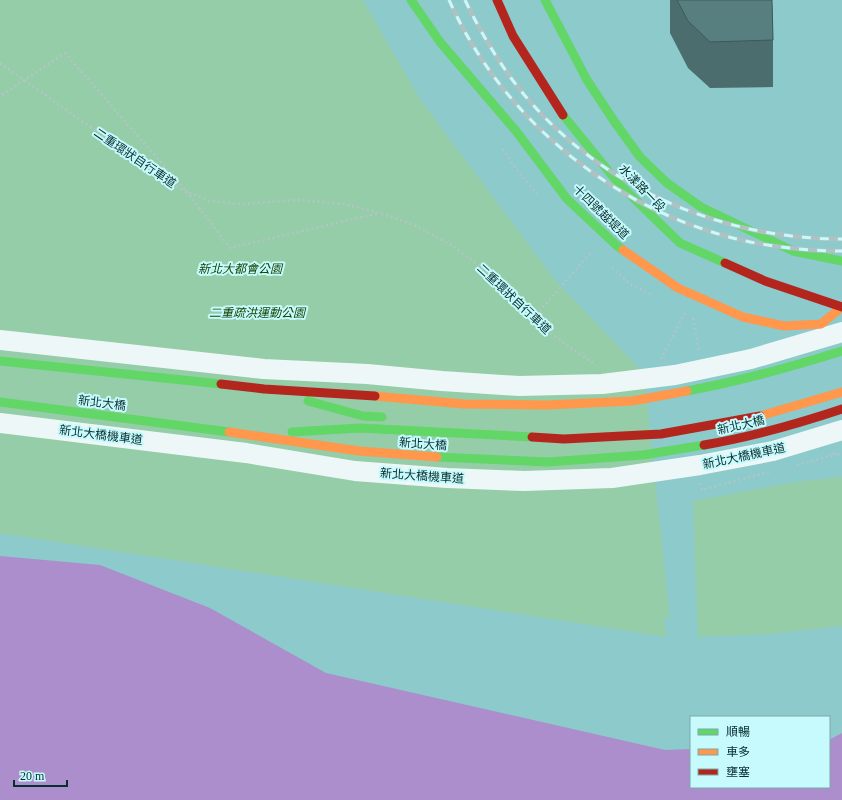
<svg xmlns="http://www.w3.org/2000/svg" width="842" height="800" font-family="'Times New Roman','Noto Sans TC',serif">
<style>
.green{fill:#95cda9}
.water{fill:#ac8ecc}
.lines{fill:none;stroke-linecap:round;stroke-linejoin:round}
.path{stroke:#b2c5c5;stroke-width:2.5;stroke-dasharray:2 3;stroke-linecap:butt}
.street{stroke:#eef7f7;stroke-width:20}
.fast{stroke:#63d668;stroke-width:9}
.slow{stroke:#ff974d;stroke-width:9}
.jam{stroke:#b3261e;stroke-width:9}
.rail-casing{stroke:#b0c1c2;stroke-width:4.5}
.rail{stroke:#c7fafc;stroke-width:3;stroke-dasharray:9;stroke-linecap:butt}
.wall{fill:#4c6d6e}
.building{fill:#587f80;stroke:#3e595a}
.labels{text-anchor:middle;stroke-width:4;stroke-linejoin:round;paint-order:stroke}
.street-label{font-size:12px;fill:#082f30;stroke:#c7fafc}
.park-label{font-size:12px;font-style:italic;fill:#164403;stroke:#c7fafc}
</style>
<rect width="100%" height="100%" fill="#8ccacc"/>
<g class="green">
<path d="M0,0H363L420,99L556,281L644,373L670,620L663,617L667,637L0,533Z"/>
<path d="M842,477V626L771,634L698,637L693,501L801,481Z"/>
</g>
<path class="water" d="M0,556L100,565L210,608L326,673L665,750L691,749V787H829V740L842,733V800H0Z"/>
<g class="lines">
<g class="path">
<path d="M0,63L168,182L187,192L210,201L241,204L299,200L344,204L380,213L414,225L451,245L485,270L533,319L568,346L596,365"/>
<path d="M2,95L65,53L187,192L230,248L379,213"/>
<path d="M503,149L513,165L537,194"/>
<path d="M612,268L630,284L652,295"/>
<path d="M693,318L699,351"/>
<path d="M533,319L592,251"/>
<path d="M661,359L685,313"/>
<path d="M833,453L842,455"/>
<path d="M797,465L837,454"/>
<path d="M700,483L702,490L769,472"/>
</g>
<g class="street">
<path d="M0,340L264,369L367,374L442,381L519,386L602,384L675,375L751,359L842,332"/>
<path d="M0,423L246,453L355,471L447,478L524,481L612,478L700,465L773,451L842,430"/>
</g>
<g class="fast">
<path d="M411,0L440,42L516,131L567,199L616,245L623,250"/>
<path d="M545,0L587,80L614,121L640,157L667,183L701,207L793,251L842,261"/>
<path d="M563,115L619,184L680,243L725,263"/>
<path d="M0,361L221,384"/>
<path d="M687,391C740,381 791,367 842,351"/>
<path d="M308,401L363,416L382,417"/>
<path d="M0,402L229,432"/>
<path d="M292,432L360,428L532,437"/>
<path d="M437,457L548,462L643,455L704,445"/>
</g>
<g class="slow">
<path d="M623,250L678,288L743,317L784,326L821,324L842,307"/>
<path d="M375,396L464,404L547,405L632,401L687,391"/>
<path d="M760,416L842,392"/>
<path d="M229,432L359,451L437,457"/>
</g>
<g class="jam">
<path d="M497,0L513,36L563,115"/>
<path d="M725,263L765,281L842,307"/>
<path d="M221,384L264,389L375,396"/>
<path d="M532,437L564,439L661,434L760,416"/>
<path d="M704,445C751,437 797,424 842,409"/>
</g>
<g class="rail-casing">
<g id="rail">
<path d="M449,0C504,123 622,217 755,243C784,248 813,251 842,251"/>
<path d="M465,0C478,27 493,53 511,78C588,182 715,239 842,239"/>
</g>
</g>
<use href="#rail" class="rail"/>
</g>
<path class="wall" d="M670,0H772L773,40V87L710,88L688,68L670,33Z"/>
<path class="building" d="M677,0H772L773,40L710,42L688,21Z"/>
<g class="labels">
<g class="street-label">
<text transform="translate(135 158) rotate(34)" y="4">二重環狀自行車道</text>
<text transform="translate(642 188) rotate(46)" y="4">水漾路一段</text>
<text transform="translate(601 212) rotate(44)" y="4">十四號越堤道</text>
<text transform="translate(514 299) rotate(43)" y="4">二重環狀自行車道</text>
<text transform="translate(102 403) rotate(7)" y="4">新北大橋</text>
<text transform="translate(741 425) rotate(-13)" y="4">新北大橋</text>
<text transform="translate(101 435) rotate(7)" y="4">新北大橋機車道</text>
<text transform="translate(423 444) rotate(4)" y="4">新北大橋</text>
<text transform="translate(744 456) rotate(-12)" y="4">新北大橋機車道</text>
<text transform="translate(422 476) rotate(4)" y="4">新北大橋機車道</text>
</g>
<g class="park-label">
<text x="240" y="273">新北大都會公園</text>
<text x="257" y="317">二重疏洪運動公園</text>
</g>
</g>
<rect x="690" y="716" width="140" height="72" fill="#c7fafc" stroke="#7ba9aa"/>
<rect x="698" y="729" width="20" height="6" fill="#63d668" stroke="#7ba9aa"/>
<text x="726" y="736" font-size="12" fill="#082f30">順暢</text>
<rect x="698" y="749" width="20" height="6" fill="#ff974d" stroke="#7ba9aa"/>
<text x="726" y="756" font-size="12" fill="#082f30">車多</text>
<rect x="698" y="769" width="20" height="6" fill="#b3261e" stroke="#7ba9aa"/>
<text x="726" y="776" font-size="12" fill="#082f30">壅塞</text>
<path d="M14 780v6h53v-6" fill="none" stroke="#082f30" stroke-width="2"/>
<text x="20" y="780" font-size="12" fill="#082f30" stroke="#c7fafc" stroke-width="3" paint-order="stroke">20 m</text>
</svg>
